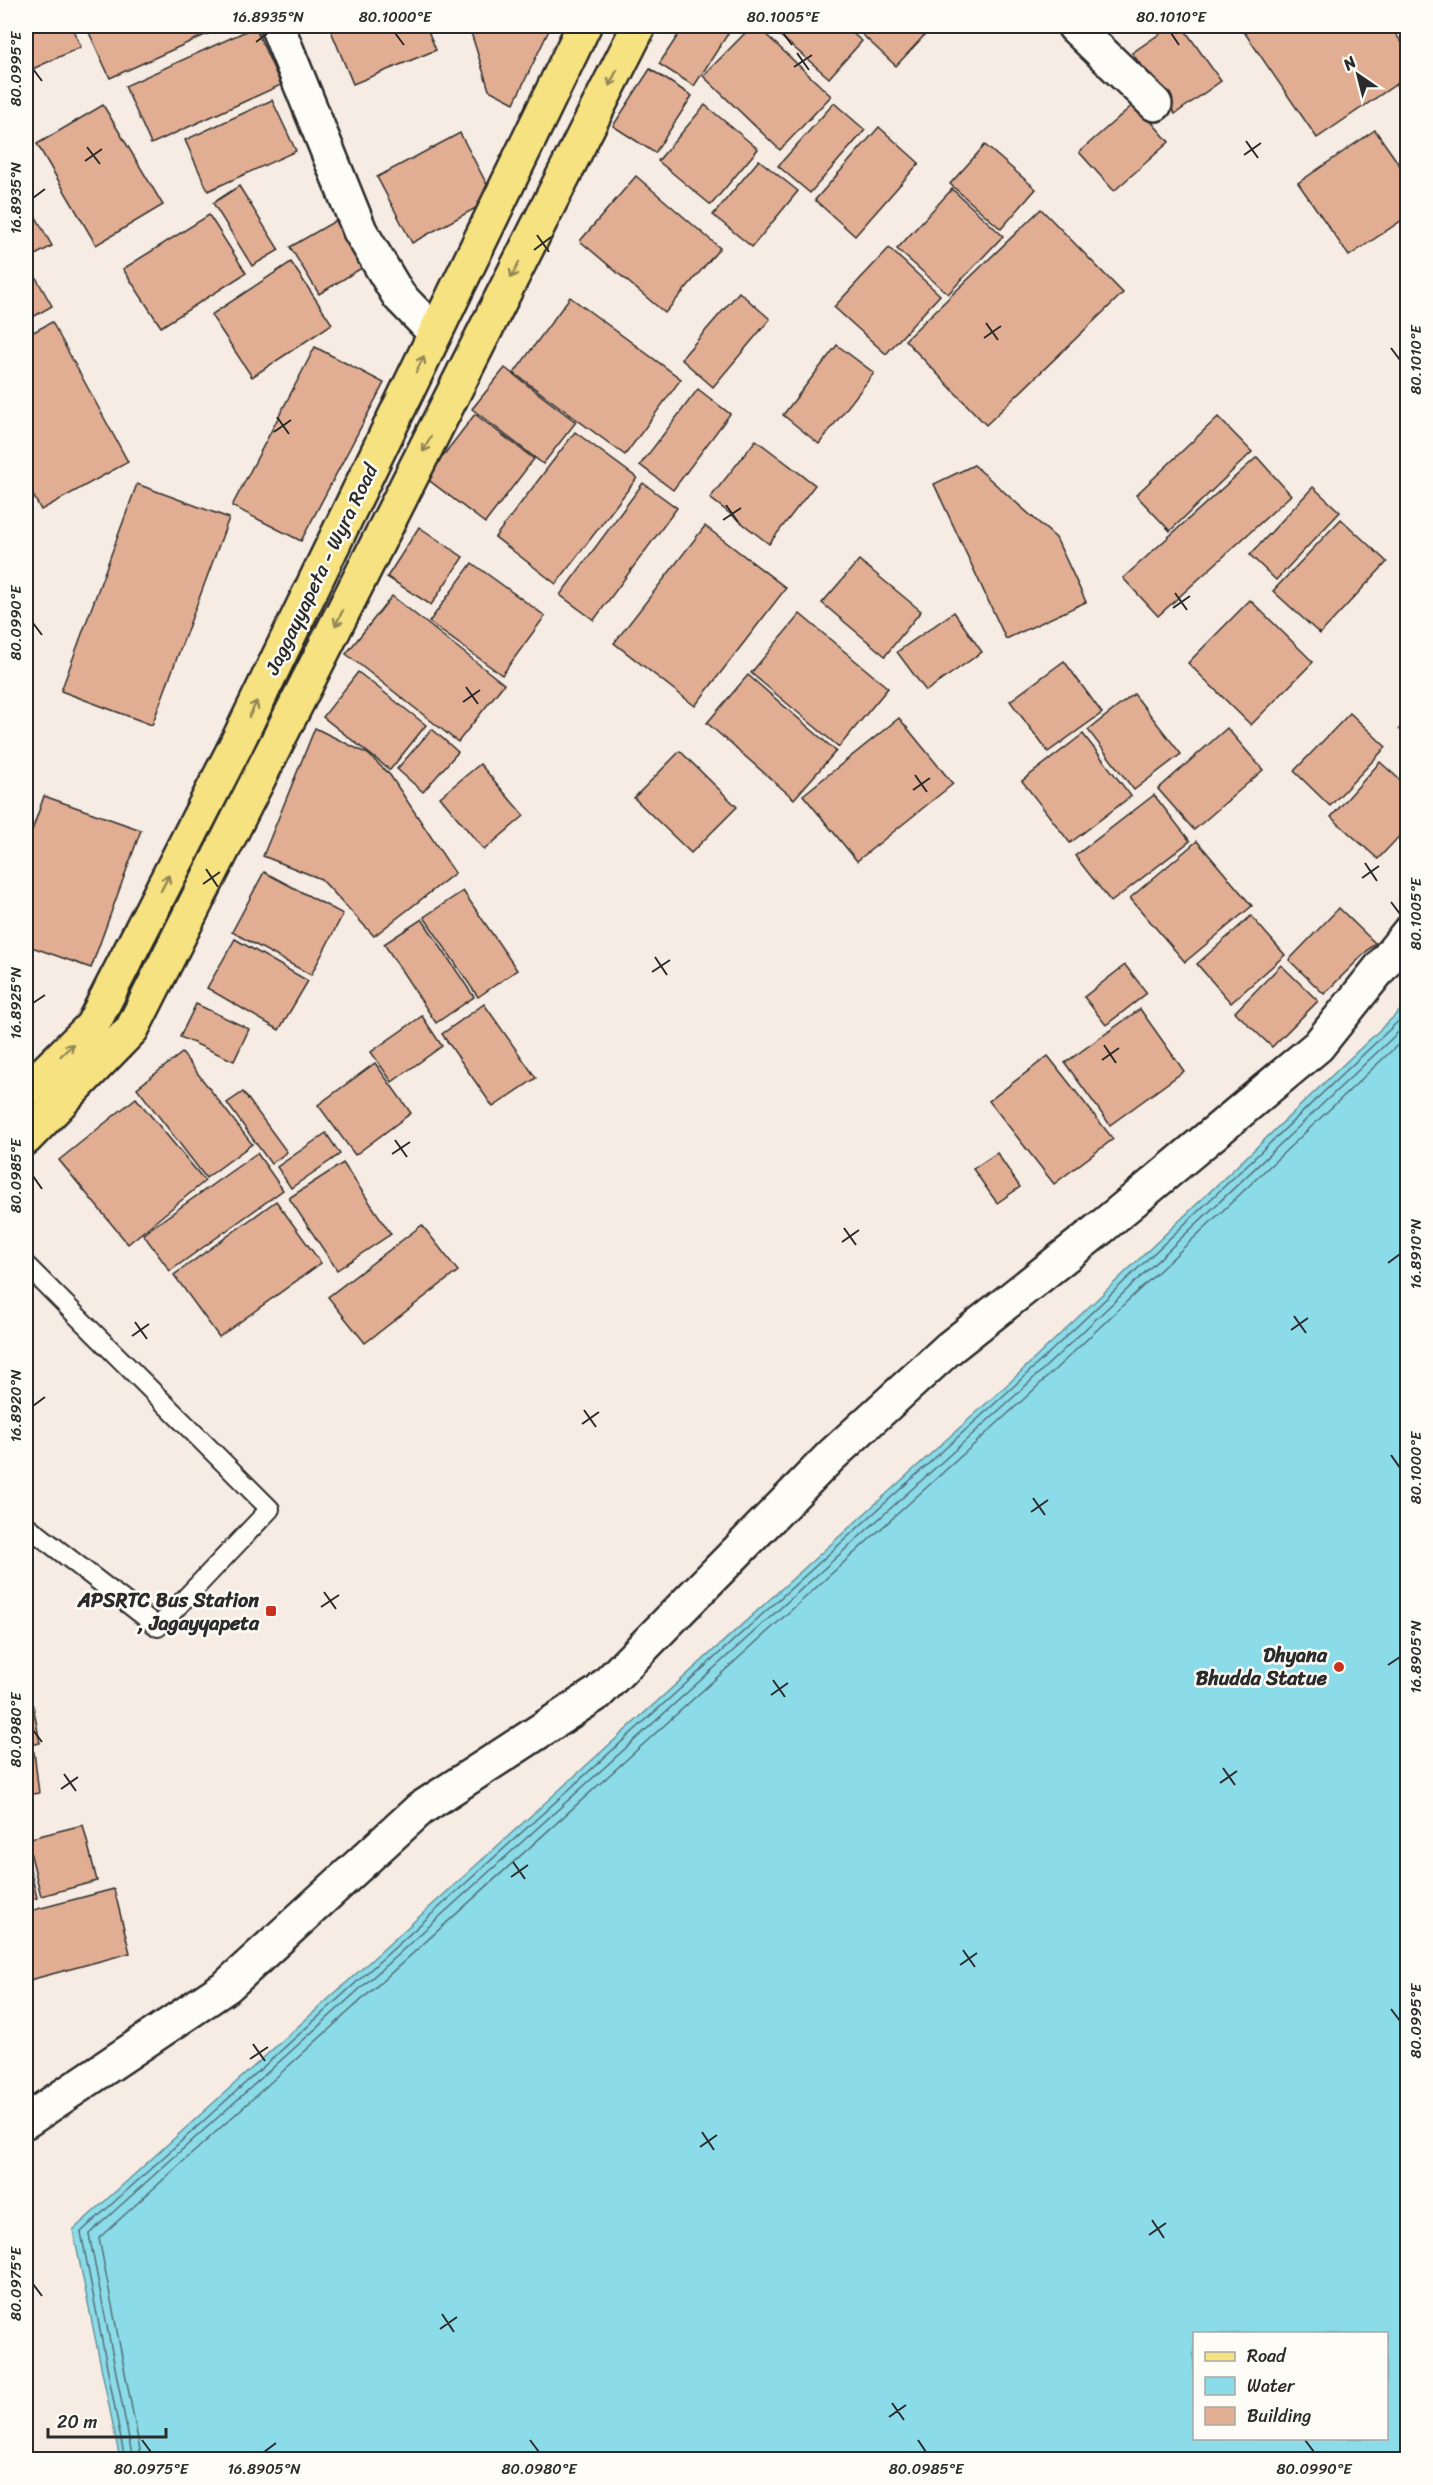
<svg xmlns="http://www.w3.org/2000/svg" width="1433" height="2485" font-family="Sriracha,sans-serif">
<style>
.water{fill:#8cdbe9;stroke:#65959d;stroke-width:1.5;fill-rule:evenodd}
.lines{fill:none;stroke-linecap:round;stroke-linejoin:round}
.shore{stroke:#527177;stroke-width:1.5}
.building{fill:#e1ae93;stroke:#2b2b2b;stroke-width:1.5}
.lane-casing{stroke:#2b2b2b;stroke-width:22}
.street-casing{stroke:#2b2b2b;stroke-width:38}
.primary-casing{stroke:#2b2b2b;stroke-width:38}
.lane{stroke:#fdfcf7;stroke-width:18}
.street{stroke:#fdfcf7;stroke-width:33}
.primary{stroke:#f7e281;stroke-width:33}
.oneway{stroke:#918656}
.ticks{fill:none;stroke:#2b2b2b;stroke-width:2}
.poi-dot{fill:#c8321e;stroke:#fdfcf7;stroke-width:2}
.labels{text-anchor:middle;stroke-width:5;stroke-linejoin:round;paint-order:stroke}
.street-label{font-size:20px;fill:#2b2b2b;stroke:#fdfcf7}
.poi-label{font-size:20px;font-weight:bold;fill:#2b2b2b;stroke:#fdfcf7;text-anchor:end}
.neatline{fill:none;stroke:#2b2b2b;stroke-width:2}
.ticks-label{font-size:15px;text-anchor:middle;fill:#2b2b2b}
</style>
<rect width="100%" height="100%" fill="#f7ece3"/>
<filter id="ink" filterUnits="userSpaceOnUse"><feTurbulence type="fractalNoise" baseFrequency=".0167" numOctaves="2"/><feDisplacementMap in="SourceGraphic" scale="12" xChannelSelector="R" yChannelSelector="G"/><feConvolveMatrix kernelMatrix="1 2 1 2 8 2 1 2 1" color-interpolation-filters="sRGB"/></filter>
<g filter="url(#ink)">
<path class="water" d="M1407,1004V2459H120L73,2230L1009,1383ZM1194,2334H1386V2438H1194Z"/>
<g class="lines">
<g class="shore">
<path d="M125,2460L81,2232L1013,1387L1408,1012"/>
<path d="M133,2460L89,2234L1018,1393L1408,1023"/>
<path d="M142,2460L99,2238L1024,1399L1408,1035"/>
</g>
</g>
<g class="building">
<path d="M26,26H71L81,47L26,72Z"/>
<path d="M86,26H225L110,78Z"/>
<path d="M329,26H426L436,50L353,84Z"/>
<path d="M469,26H551L514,103L489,90Z"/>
<path d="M684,26H733L694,86L659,64Z"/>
<path d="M752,26H757L831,96L780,150L703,76Z"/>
<path d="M769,26H843L862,41L829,78Z"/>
<path d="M853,26H933L896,66Z"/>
<path d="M1171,26H1182L1221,81L1175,114L1132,53Z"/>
<path d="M1240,26H1390L1408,51V76L1317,138Z"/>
<path d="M255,27L281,85L151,144L125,86Z"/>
<path d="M650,69L692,96L655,153L613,126Z"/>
<path d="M272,100L296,151L208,191L185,140Z"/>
<path d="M834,103L865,130L810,193L778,166Z"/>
<path d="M1135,103L1169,142L1114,191L1079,152Z"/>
<path d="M103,105L163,205L96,245L37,144Z"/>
<path d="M705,105L758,149L711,205L658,161Z"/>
<path d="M879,127L919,163L855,236L815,200Z"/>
<path d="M1375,130L1408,177V216L1349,256L1298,183Z"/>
<path d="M460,133L494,198L412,243L377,177Z"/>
<path d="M985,145L1036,189L1001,229L950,184Z"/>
<path d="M759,160L798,191L752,247L713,215Z"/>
<path d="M636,176L720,248L665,313L580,241Z"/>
<path d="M239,186L279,250L252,266L213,203Z"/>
<path d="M952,189L1003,236L948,294L897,249Z"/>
<path d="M26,199L52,246L26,260Z"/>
<path d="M1041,209L1123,293L986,425L905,340Z"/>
<path d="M209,215L246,273L161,327L123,269Z"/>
<path d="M342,217L370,263L319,294L290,247Z"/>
<path d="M889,248L940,295L886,354L834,307Z"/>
<path d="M291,262L332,324L252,377L211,315Z"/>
<path d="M34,274L52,306L26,321V279Z"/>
<path d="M739,292L770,319L713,387L681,359Z"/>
<path d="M570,297L681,379L625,455L514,373Z"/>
<path d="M52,322L128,462L41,510L26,482V336Z"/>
<path d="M837,345L874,373L819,444L783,415Z"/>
<path d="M315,347L384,383L301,541L232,506Z"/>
<path d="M505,368L576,422L543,464L472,409Z"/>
<path d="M698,389L730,414L673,490L640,465Z"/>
<path d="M475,414L534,459L485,523L426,478Z"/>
<path d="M1218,417L1252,452L1170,531L1136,495Z"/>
<path d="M575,432L637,478L556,584L495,537Z"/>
<path d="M756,440L815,485L769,544L710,498Z"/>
<path d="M1257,457L1291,495L1158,616L1123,578Z"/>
<path d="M974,465L1056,538L1086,602L1006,639L934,484Z"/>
<path d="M643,483L677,508L594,620L560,595Z"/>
<path d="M137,484L229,518L152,725L61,691Z"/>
<path d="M1313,487L1340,512L1276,580L1250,555Z"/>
<path d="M1341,519L1387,562L1320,634L1273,591Z"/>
<path d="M705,526L786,588L695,706L614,643Z"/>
<path d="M419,527L463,557L431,605L387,577Z"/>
<path d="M859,560L921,611L885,656L822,603Z"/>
<path d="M472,563L545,616L502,675L429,622Z"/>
<path d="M392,596L504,684L458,742L346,654Z"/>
<path d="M1250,600L1313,662L1251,725L1188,663Z"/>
<path d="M954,612L982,652L926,691L897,652Z"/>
<path d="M800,614L888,688L839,747L751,673Z"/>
<path d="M1064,661L1102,713L1048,752L1010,701Z"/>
<path d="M358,672L426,725L390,770L323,717Z"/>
<path d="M748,675L836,751L794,799L707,723Z"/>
<path d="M1134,694L1181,754L1134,790L1088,730Z"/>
<path d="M1350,713L1386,747L1330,806L1294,771Z"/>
<path d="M899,718L953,784L857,861L803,795Z"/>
<path d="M1408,720V737L1399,729Z"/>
<path d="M315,728L368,754L390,775L455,873L374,936L321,879L263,856Z"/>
<path d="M1227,728L1263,770L1194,830L1158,789Z"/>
<path d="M432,729L458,752L423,792L397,769Z"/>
<path d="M1083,734L1131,796L1070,843L1022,781Z"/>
<path d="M680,751L737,807L691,853L634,798Z"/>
<path d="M1380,762L1408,787V827L1378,859L1331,817Z"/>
<path d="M480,764L524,816L484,850L440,797Z"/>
<path d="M1154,795L1190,841L1111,902L1075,856Z"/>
<path d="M44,796L141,830L91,968L26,945V848Z"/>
<path d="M1197,841L1252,906L1185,962L1130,898Z"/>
<path d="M264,872L343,914L311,975L232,932Z"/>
<path d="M463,891L517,970L478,997L424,917Z"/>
<path d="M1339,908L1375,943L1324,994L1289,960Z"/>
<path d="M1251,916L1285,955L1231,1003L1197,964Z"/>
<path d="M422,919L474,997L436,1023L384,944Z"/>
<path d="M235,939L308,981L279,1030L207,988Z"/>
<path d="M1125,965L1147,993L1106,1025L1084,997Z"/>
<path d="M1281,965L1318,1001L1272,1047L1235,1012Z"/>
<path d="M196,1004L249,1029L234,1061L180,1037Z"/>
<path d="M484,1004L536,1078L493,1107L442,1034Z"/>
<path d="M1140,1009L1184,1071L1110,1125L1065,1063Z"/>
<path d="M422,1016L442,1046L392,1082L371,1052Z"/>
<path d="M182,1053L252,1144L206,1178L137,1088Z"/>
<path d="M1048,1056L1113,1139L1054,1184L989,1101Z"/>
<path d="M375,1063L411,1113L355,1155L318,1105Z"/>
<path d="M243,1092L287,1152L271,1164L227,1103Z"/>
<path d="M136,1098L205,1181L128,1244L59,1160Z"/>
<path d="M326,1133L340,1154L291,1188L277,1167Z"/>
<path d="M257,1153L283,1190L170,1271L143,1234Z"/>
<path d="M997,1153L1020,1187L997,1203L973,1169Z"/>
<path d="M343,1163L391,1234L337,1270L289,1198Z"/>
<path d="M276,1201L321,1263L219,1337L174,1275Z"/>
<path d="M422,1225L458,1271L365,1343L328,1297Z"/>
<path d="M33,1705L40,1743L26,1746V1707Z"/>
<path d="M34,1752L39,1793L26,1795V1753Z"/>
<path d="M83,1825L97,1881L41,1896L27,1839Z"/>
<path d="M26,1853L37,1898L26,1901Z"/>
<path d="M114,1889L130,1953L26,1981V1912Z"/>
</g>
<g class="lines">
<g class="lane-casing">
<path id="lane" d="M26,1265L270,1509L158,1627L26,1525"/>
</g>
<g class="street-casing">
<g id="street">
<path d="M277,26L360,231L399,296L435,333"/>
<path d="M1074,26L1155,104"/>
<path d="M26,2121L227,1986L420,1809L598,1693L831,1456L948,1349L1103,1226L1318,1046L1408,933"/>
</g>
</g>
<g class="primary-casing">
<g id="primary">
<path d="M26,1091L92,1026L234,749L584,26"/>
<path d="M26,1138L132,1029L639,26"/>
</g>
</g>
<use href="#lane" class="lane"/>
<use href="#street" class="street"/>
<use href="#primary" class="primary"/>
</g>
<defs><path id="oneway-shaft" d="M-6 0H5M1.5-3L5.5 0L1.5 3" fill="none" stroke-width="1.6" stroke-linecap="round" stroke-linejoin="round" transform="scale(1.5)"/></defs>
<g class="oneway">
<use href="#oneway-shaft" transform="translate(613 78) rotate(117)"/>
<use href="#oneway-shaft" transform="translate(515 270) rotate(117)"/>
<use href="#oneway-shaft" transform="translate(420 364) rotate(-64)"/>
<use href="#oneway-shaft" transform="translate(427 444) rotate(117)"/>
<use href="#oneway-shaft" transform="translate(339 618) rotate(117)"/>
<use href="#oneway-shaft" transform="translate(253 709) rotate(-64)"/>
<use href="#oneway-shaft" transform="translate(165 883) rotate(-63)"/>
<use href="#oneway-shaft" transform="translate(67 1050) rotate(-44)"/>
</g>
</g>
<path class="ticks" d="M395,33L404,45M783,33L792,45M1171,33L1179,45M256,42L268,33M797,53L809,70M794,67L812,55M33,69L42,81M1246,141L1258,158M87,147L100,164M1244,155L1261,143M85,161L102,149M33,198L45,189M537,235L549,252M534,250L551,237M986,323L998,340M984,338L1001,326M1391,348L1400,360M277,417L289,434M274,432L291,420M726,505L738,522M723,520L741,508M1175,593L1187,610M1173,608L1190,596M33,623L42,635M466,687L478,704M463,702L480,690M915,775L927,792M913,790L930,778M1365,863L1377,881M206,869L218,887M1362,878L1379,866M203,884L220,872M1391,902L1400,914M655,957L667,975M652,972L670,960M33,1003L45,995M1104,1045L1116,1063M1102,1060L1119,1048M395,1140L407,1157M392,1154L410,1142M33,1176L42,1189M844,1228L856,1245M842,1242L859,1230M1388,1263L1400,1254M1294,1316L1306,1333M135,1322L147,1339M1291,1330L1308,1318M132,1336L149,1324M33,1406L45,1397M584,1410L596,1427M582,1424L599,1412M1391,1455L1400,1468M1033,1498L1045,1515M1031,1512L1048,1500M324,1592L336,1609M321,1607L339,1595M1388,1665L1400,1657M773,1680L785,1697M771,1695L788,1683M33,1730L42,1742M1223,1768L1235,1785M64,1774L76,1791M1220,1783L1237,1771M61,1789L78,1777M513,1862L525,1879M511,1877L528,1865M963,1950L975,1967M960,1965L977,1953M1391,2009L1400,2021M253,2044L265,2061M250,2059L268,2047M702,2132L714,2150M700,2147L717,2135M1152,2220L1164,2238M1149,2235L1166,2223M33,2284L42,2296M442,2314L454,2332M440,2329L457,2317M892,2403L904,2420M889,2417L906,2405M142,2440L151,2452M530,2440L539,2452M918,2440L926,2452M1305,2440L1314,2452M264,2452L276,2443"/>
<g class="poi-dot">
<rect x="265" y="1605" width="12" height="12" rx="3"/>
<circle cx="1339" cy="1667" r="6"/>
</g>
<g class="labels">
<g class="street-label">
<text transform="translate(321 569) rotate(-64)" y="7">Jaggayyapeta - Wyra Road</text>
</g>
<g class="poi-label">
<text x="259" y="1607">APSRTC Bus Station<tspan x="259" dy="23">, Jagayyapeta</tspan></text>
<text x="1327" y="1662">Dhyana<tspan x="1327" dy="23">Bhudda Statue</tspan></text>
</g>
</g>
<rect width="1433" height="2485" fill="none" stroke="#fdfcf7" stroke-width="66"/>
<rect x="1193" y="2332" width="195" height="108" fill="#fdfcf7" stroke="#a9a8a5" stroke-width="1.5"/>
<rect x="1205" y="2352" width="30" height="9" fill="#f7e281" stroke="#a9a8a5" stroke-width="1.5"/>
<text x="1247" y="2362" font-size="18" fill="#2b2b2b">Road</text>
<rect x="1205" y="2377" width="30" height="18" fill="#8cdbe9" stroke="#a9a8a5" stroke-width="1.5"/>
<text x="1247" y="2392" font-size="18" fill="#2b2b2b">Water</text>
<rect x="1205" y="2407" width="30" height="18" fill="#e1ae93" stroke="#a9a8a5" stroke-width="1.5"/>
<text x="1247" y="2422" font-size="18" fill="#2b2b2b">Building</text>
<g transform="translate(1358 75) rotate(325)" stroke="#fdfcf7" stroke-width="4.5" paint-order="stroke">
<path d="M0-4.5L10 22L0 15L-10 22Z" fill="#2b2b2b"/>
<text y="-9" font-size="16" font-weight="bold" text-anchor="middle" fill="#2b2b2b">N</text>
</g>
<path d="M48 2428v9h118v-9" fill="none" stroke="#2b2b2b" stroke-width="3"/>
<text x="57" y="2428" font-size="18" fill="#2b2b2b" stroke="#fdfcf7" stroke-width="4.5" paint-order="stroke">20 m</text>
<rect x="33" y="33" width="1367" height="2419" class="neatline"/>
<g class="ticks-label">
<text x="268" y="22">16.8935°N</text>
<text x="395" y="22">80.1000°E</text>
<text x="783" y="22">80.1005°E</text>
<text x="1171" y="22">80.1010°E</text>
<text transform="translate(16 69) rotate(-90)" y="5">80.0995°E</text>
<text transform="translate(16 198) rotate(-90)" y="5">16.8935°N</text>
<text transform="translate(1416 360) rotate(-90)" y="5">80.1010°E</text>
<text transform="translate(16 623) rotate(-90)" y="5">80.0990°E</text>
<text transform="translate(1416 914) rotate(-90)" y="5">80.1005°E</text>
<text transform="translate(16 1003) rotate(-90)" y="5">16.8925°N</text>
<text transform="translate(16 1176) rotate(-90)" y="5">80.0985°E</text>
<text transform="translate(1416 1254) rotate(-90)" y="5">16.8910°N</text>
<text transform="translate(16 1406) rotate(-90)" y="5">16.8920°N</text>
<text transform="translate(1416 1468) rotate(-90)" y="5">80.1000°E</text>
<text transform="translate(1416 1657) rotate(-90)" y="5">16.8905°N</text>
<text transform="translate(16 1730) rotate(-90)" y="5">80.0980°E</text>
<text transform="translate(1416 2021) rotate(-90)" y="5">80.0995°E</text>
<text transform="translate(16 2284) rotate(-90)" y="5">80.0975°E</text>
<text x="151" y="2474">80.0975°E</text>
<text x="264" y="2474">16.8905°N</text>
<text x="539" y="2474">80.0980°E</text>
<text x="926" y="2474">80.0985°E</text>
<text x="1314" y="2474">80.0990°E</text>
</g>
</svg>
